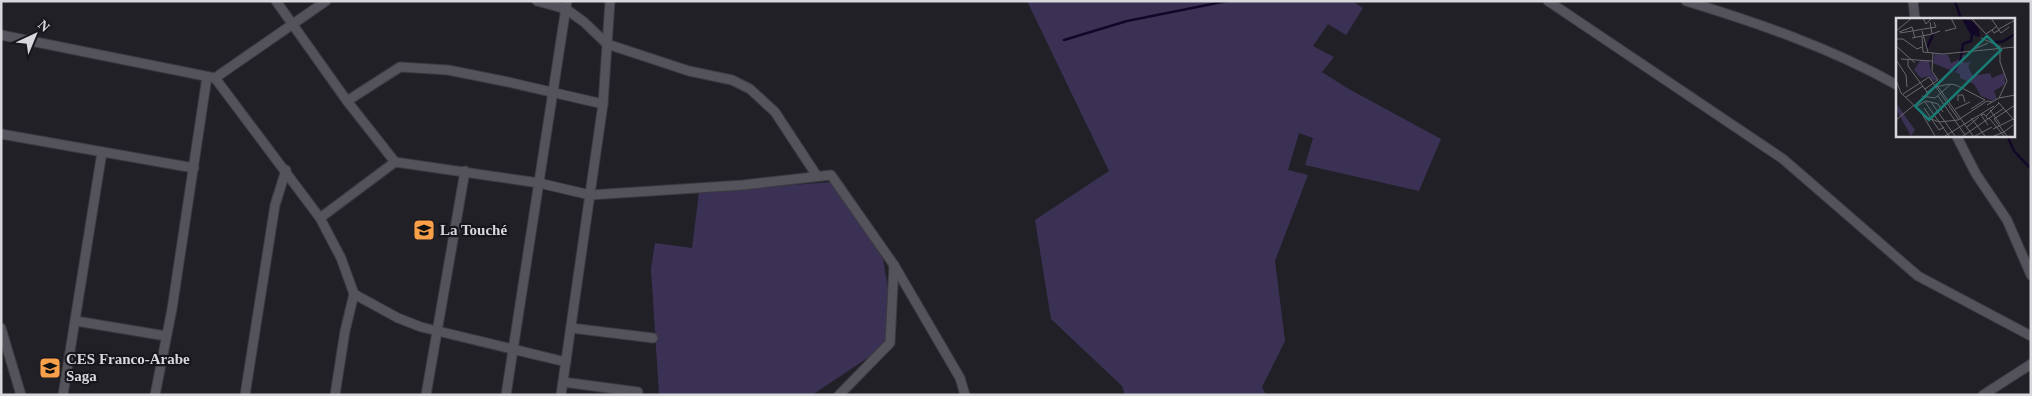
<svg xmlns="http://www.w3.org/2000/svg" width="2032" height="396" font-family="Georgia,serif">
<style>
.green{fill:#3b3155}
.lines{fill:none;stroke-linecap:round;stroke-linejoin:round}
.stream{stroke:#130728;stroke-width:2.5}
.minor-casing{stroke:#3c3a41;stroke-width:11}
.minor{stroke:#54525a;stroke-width:9}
.labels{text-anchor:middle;stroke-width:4.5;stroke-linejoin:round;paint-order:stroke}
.poi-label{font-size:15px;font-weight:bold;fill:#d8d7dc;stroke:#18161d;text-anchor:start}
.inset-river{fill:none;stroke:#130728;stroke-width:2.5}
.inset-road{fill:none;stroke:#6a696f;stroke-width:1}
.view{fill:#197b74;fill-opacity:0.15;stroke:#197b74;stroke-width:2.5}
.inset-edge{fill:none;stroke:#d8d7dc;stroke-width:2.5}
</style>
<rect width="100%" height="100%" fill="#212027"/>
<g class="green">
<path d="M1027,1H1352L1363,8L1346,35L1328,24L1313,46L1334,57L1322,72L1347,88L1441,139L1419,191L1305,165L1313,138L1299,133L1288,170L1308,175L1275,261L1285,341L1262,387L1266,395H1125L1122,386L1051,319L1035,220L1109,171Z"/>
<path d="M832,182L883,259L889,295L885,342L872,355L812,395H659L651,269L655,243L692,248L699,192Z"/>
</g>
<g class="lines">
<g class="stream">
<path d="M1955,1L1961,19"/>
<path d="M1064,40L1127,21L1227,1"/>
<path d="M2007,135L2014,151L2031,169"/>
</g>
<g class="minor-casing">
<g id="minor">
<path d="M276,1L347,101L395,162"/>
<path d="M537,1L566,9L584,22L607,44L689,71L732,80L750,89L775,112L817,176"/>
<path d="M1548,1L1783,159L1918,276L2031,336"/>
<path d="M1686,1C1758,23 1831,48 1897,85"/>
<path d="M1913,1L1915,19"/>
<path d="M1,35L215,78L320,218L341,258L354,294L345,331L335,395"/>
<path d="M215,78L326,1"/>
<path d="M347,101L400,67L448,70L508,82L603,104"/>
<path d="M1,134L194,168"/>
<path d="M1956,135L1976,174L2007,220L2031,275"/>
<path d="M320,218L395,162L539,183L590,195L743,185L831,175L894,265L960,378L965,395"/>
<path d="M354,294L398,318L421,327L566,362"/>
<path d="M76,321L166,336"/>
<path d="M1,328L21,395"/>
<path d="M571,328L653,338"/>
<path d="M563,382L638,392"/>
<path d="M63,395L102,152"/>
<path d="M155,395L172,309L207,77"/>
<path d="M245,395L275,205L286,170"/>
<path d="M426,395L465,171"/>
<path d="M506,395L567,1"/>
<path d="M561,395L603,104L610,1"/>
<path d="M839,395L890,343L894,265"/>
<path d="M1983,395L2031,364"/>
</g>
</g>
<use href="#minor" class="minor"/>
</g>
<defs>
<g id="school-square" transform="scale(1.125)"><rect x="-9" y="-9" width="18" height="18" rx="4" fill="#f8a14a" stroke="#18161d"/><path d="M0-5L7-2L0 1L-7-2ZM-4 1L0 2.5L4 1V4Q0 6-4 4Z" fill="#111"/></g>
</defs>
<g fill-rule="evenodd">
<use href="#school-square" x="424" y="230"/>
<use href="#school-square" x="50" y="368"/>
</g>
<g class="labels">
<g class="poi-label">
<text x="440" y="235">La Touché</text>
<text x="66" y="364">CES Franco-Arabe<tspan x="66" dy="17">Saga</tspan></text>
</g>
</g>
<g transform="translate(1896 18)">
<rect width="119" height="119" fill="#212027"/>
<path d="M39,36L52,37L55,45L62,42L65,36L69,37L66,42L69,45L75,43L72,49L77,58L94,55L96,60L108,55L109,66L98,73L101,81L97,83L85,78L78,66L64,60V56L37,45ZM24,43H33L35,54L42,62L36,63L33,58L25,60L18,52ZM0,85L19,112L15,118L0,91Z" fill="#3b3155"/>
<path d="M61,0L76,3L83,11L84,19L74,16L66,1Z" fill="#130728"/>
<path class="inset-river" d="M98,24H106L119,16M31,30L37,16M58,53L64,44L67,26L75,23L76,16"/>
<path class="inset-road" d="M27,0L30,6L36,0M95,0L105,15L113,9M76,1L90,16L96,12M34,4L36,16L44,13M101,8L96,12L98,15L103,12M103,11L119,2M0,13L16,0M26,13L32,34M49,13L60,10L55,0M3,14L16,9L19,20M4,15L40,9L38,4M26,19L27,34L47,36L119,29M16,20L36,16M85,20L105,29M0,21H7L21,31L26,29M0,28L19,45M72,34L92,25M5,41L36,43M12,41V48L31,74M0,42L10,57L11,69M0,62L5,75L25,94L39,118M40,66L77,118M29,71L42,62L36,53L37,35M7,76L33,59L63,102M26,78L39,80L55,66L60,67L89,82L75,91M42,78L69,117M10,79L27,68M30,80L31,74L39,69L54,66M103,80L119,77M62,83V77H67L69,84M29,84L53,118M35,84L59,118M102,84L110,93L119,87M91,87L103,80L111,63L104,44V30M20,89L29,83L35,84L42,86L47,94M28,90L43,112L48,109M59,91L74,84M94,92L104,106M28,98L43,104L62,102L91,83L96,84M90,98L103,85M75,100L89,118M93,100L108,118M0,102L18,87M92,107L85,97L88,96L92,101M117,107L108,114L98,101L110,93L119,103M71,109L83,99M97,111L117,101M49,118L98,88M67,118L108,90M79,118L96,109M98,118L108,114L111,118"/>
<path class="view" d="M91,18L105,32L33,102L19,88Z"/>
<rect width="119" height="119" class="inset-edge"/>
</g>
<rect width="2032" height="396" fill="none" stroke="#d8d7dc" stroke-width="5"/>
<g transform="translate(35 35) rotate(44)" stroke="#18161d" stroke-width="4" paint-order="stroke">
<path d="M0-4L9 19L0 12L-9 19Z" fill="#d8d7dc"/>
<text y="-8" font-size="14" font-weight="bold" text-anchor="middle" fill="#d8d7dc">N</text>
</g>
</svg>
